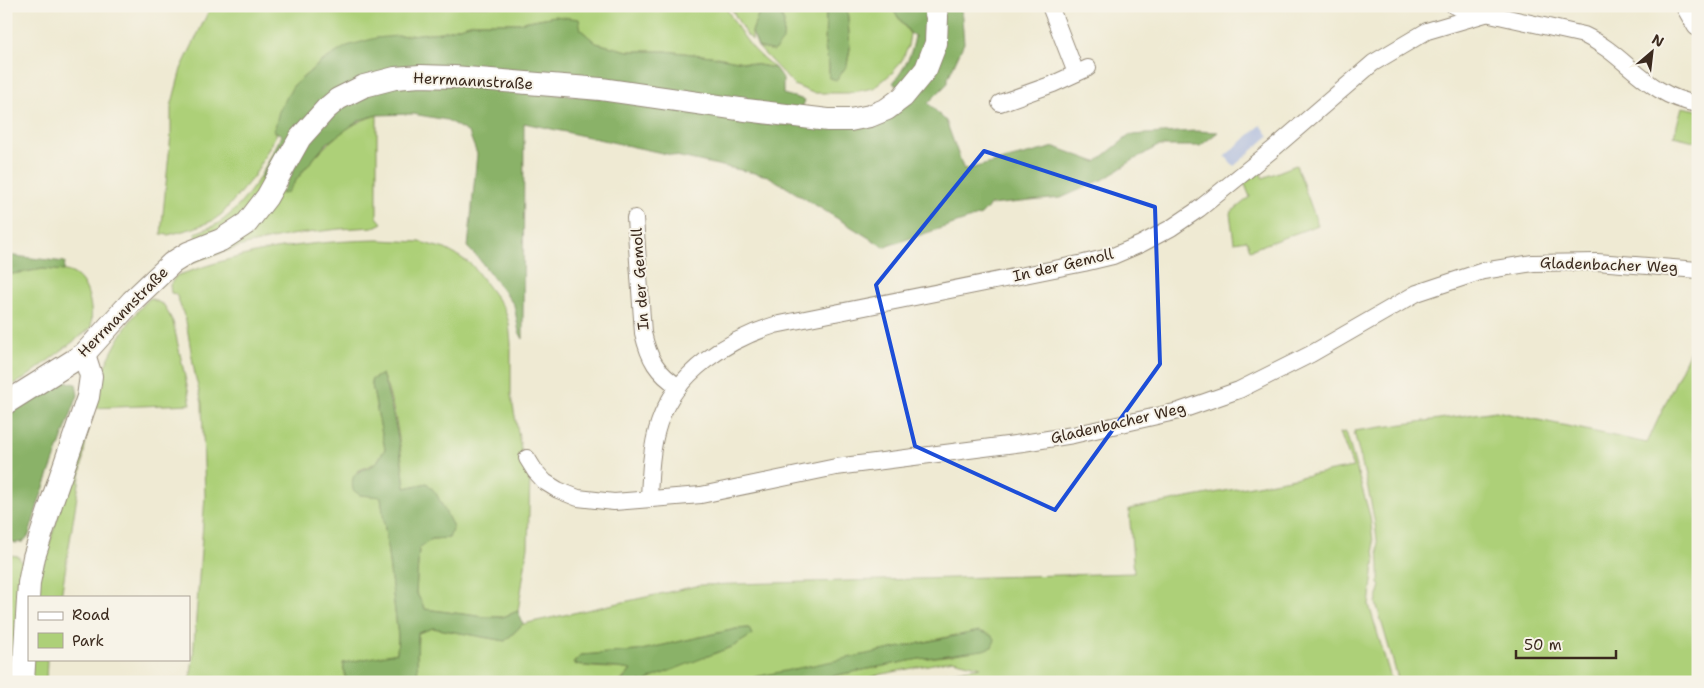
<svg xmlns="http://www.w3.org/2000/svg" width="1704" height="688" font-family="'Shantell Sans',sans-serif">
<style>
.industrial{fill:#bac4de}
.green{fill:#add078;stroke:#747d4b}
.forest{fill:#8ab268;stroke:#626e43}
.lines{fill:none;stroke-linecap:round;stroke-linejoin:round}
.street-casing{stroke:#958a78;stroke-width:18}
.secondary-casing{stroke:#958a78;stroke-width:24}
.street{stroke:#fff;stroke-width:16}
.secondary{stroke:#fff;stroke-width:22}
.marked{fill:none;stroke:#1d4ed8;stroke-width:4;stroke-linejoin:round}
.labels{text-anchor:middle;stroke-width:4;stroke-linejoin:round;paint-order:stroke}
.street-label{font-size:15px;fill:#3b2a1e;stroke:#f7f3e8}
</style>
<rect width="100%" height="100%" fill="#f7f3e8"/>
<filter id="ink" filterUnits="userSpaceOnUse"><feTurbulence type="fractalNoise" baseFrequency=".02" numOctaves="2"/><feDisplacementMap in="SourceGraphic" scale="10" xChannelSelector="R" yChannelSelector="G"/><feConvolveMatrix kernelMatrix="1 2 1 2 8 2 1 2 1" color-interpolation-filters="sRGB"/></filter>
<filter id="wash" filterUnits="userSpaceOnUse"><feTurbulence type="fractalNoise" baseFrequency=".0096" numOctaves="4" result="noise"/><feDisplacementMap in="SourceGraphic" scale="20" xChannelSelector="R" yChannelSelector="G"/><feGaussianBlur stdDeviation="1.12" result="paint"/><feColorMatrix in="noise" values="0 0 0 0 0 0 0 0 0 0 0 0 0 0 0 0 0 1.4 0 .05"/><feComposite in="paint" operator="in"/></filter>
<g filter="url(#wash)">
<rect width="100%" height="100%" fill="#efead3"/>
<path class="industrial" d="M1261,125L1269,136L1234,166L1225,156Z"/>
<g class="green">
<path d="M211,6H725C741,34 749,48 775,68L711,56L665,51H628L596,43L581,30L555,16L518,23H473L442,32L411,35L347,47L321,62L293,86L274,131L277,133L254,176L222,214L212,221L194,228L168,235L161,234L171,134V107L181,69Z"/>
<path d="M730,6H761L752,32V40L745,33Z"/>
<path d="M778,6H826L825,48L829,65V78L847,65L850,49L847,6H890L910,34L908,46L902,60L893,72L874,88L848,93H813L794,85L758,47L774,51L784,23Z"/>
<path d="M1682,107L1698,110V142L1674,136Z"/>
<path d="M377,115V217L382,223L374,227L339,229L290,235L245,245L181,266L280,191L287,193C311,160 336,127 377,115Z"/>
<path d="M1296,165L1318,225L1250,250L1247,240L1234,242L1230,213L1250,197L1244,182L1260,172L1263,178Z"/>
<path d="M262,173L261,179L269,181L243,217L198,243L195,233C202,230 210,228 217,224C233,215 253,190 262,173Z"/>
<path d="M378,240L420,242L445,249L460,257L472,265L504,308L509,323L511,343V395L523,459L530,474L528,547L518,611L503,617H485L425,609L416,592L419,548L432,539L449,538L453,527L427,483L405,488C401,450 397,409 382,374L371,380L385,449L376,463L357,471L360,495L381,496L398,636L397,654L343,663L346,682H190L193,658L205,496L202,403L195,375L186,321L176,294L171,293L170,285L176,276C196,269 217,262 238,257C284,245 331,241 378,240Z"/>
<path d="M43,269C52,270 66,269 74,274C90,283 93,312 91,328L24,379L6,388V275Z"/>
<path d="M150,298L164,305L173,322L191,404L91,408L61,597H33L103,370C116,343 128,319 150,298Z"/>
<path d="M1698,334V682H1399L1376,603L1381,585L1379,584C1381,531 1366,482 1354,431L1496,411L1647,443Z"/>
<path d="M1346,432L1370,516L1375,558L1369,605L1392,682H896L981,667L953,660L878,675L857,682H802L919,659L953,655L956,635L849,659L756,677L745,682H647L649,679L752,635L748,628L736,629L637,651L581,655L573,663C592,670 612,666 631,670L620,682H418L417,655L418,633L433,628L505,641L523,624L701,585L1134,573L1129,509L1353,467L1340,433Z"/>
<path d="M9,555L18,556L23,564L13,682H6V566Z"/>
<path d="M30,659H47L46,682H29Z"/>
</g>
<g class="forest">
<path d="M761,6H778L784,23L783,41L774,51L758,47L752,32Z"/>
<path d="M826,6H847L850,48L847,65L837,80L829,78V65L825,48Z"/>
<path d="M890,6H930L928,46L901,88L893,83C905,68 912,54 915,36L910,33Z"/>
<path d="M942,6H961L964,43L948,78V83L928,103L946,121L964,170L1055,147L1096,162L1130,135L1195,131L1218,132L1200,146H1158L1130,162L1106,178L1061,198L990,205L981,215L884,247L768,176L524,123L523,339L519,332L514,305L479,259L468,248L477,154L469,133L447,120L413,114L377,115L360,120L327,143L302,172L287,193L281,194L309,139L347,103L385,87L419,82L611,99L733,118C753,125 773,126 794,124L908,103Z"/>
<path d="M555,16L579,19L581,30L596,43L628,51H665L711,56L775,68L783,79V94L805,100L801,111L366,76L269,181L261,179L262,173L282,135L274,131L279,111L293,86L321,62L347,46L376,38L442,32L473,23H518Z"/>
<path d="M6,255L65,262L64,271L43,269L6,275Z"/>
<path d="M382,374C394,411 401,449 405,488L427,483L436,493L453,527L449,538L432,539L419,548L416,592L425,609L485,617H503L518,611L523,624L505,641L433,628L418,633L417,655L418,682H346L343,663L397,653L398,636L381,497L360,495L353,490C349,468 363,473 376,463C379,460 382,453 385,449L371,380Z"/>
<path d="M64,381L76,384L78,395L39,501L29,535L23,542L15,543L6,538V415Z"/>
<path d="M749,628L752,635L734,646L649,679L647,682H620L623,680L631,670C611,666 592,668 573,664L581,655L637,651L736,629Z"/>
<path d="M979,631L991,635L995,640L992,647L983,650L919,659L802,682H745L755,677Z"/>
</g>
</g>
<g filter="url(#ink)">
<g class="lines">
<g class="street-casing">
<g id="street">
<path d="M1050,6L1076,73"/>
<path d="M1454,6L1584,35C1627,55 1646,96 1698,104"/>
<path d="M1000,103L1053,84L1088,68"/>
<path d="M635,218L643,333C649,359 657,373 679,387"/>
<path d="M527,458L535,471L545,482L558,490L578,498L614,502L701,495L836,467L1023,443L1073,435L1179,411L1239,390L1311,354L1417,293L1483,271L1533,263L1597,262L1698,270"/>
<path d="M649,499C650,474 651,447 659,423C676,372 727,340 775,325L1084,263L1113,256L1141,244L1171,228L1199,209L1272,150L1373,63L1427,31L1485,14"/>
</g>
</g>
<g class="secondary-casing">
<g id="secondary">
<path d="M1687,6L1698,25"/>
<path d="M6,403L84,354L132,301L172,263L188,253L221,240L247,223L267,197L300,138L326,109L338,99L364,86L395,78L420,76L454,77L601,89L746,110L828,120H850L870,116L887,109L903,97L926,69L936,43L937,17L934,6"/>
<path d="M23,682L29,583L34,557L53,498L88,397L91,376L84,354"/>
</g>
</g>
<use href="#street" class="street"/>
<use href="#secondary" class="secondary"/>
</g>
</g>
<path class="marked" d="M984,151L1155,207L1160,364L1055,510L915,446L876,285Z"/>
<g class="labels">
<g class="street-label">
<text transform="translate(473 81) rotate(3)" y="5">Herrmannstraße</text>
<text transform="translate(1063 265) rotate(-13)" y="5">In der Gemoll</text>
<text transform="translate(1609 265) rotate(2)" y="5">Gladenbacher Weg</text>
<text transform="translate(640 279) rotate(-94)" y="5">In der Gemoll</text>
<text transform="translate(123 312) rotate(-45)" y="5">Herrmannstraße</text>
<text transform="translate(1118 423) rotate(-13)" y="5">Gladenbacher Weg</text>
</g>
</g>
<rect width="1704" height="688" fill="none" stroke="#f7f3e8" stroke-width="25"/>
<rect x="28" y="596" width="162" height="65" fill="#f7f3e8" stroke="#aca397"/>
<rect x="38" y="612" width="25" height="8" fill="#ffffff" stroke="#aca397"/>
<text x="72" y="620" font-size="15" fill="#3b2a1e">Road</text>
<rect x="38" y="633" width="25" height="15" fill="#add078" stroke="#aca397"/>
<text x="72" y="646" font-size="15" fill="#3b2a1e">Park</text>
<g transform="translate(1652 52) rotate(28)" stroke="#f7f3e8" stroke-width="4" paint-order="stroke">
<path d="M0-4L9 19L0 12L-9 19Z" fill="#3b2a1e"/>
<text y="-8" font-size="14" font-weight="bold" text-anchor="middle" fill="#3b2a1e">N</text>
</g>
<path d="M1516 650v8h100v-8" fill="none" stroke="#3b2a1e" stroke-width="2.5"/>
<text x="1524" y="650" font-size="15" fill="#3b2a1e" stroke="#f7f3e8" stroke-width="4" paint-order="stroke">50 m</text>
</svg>
